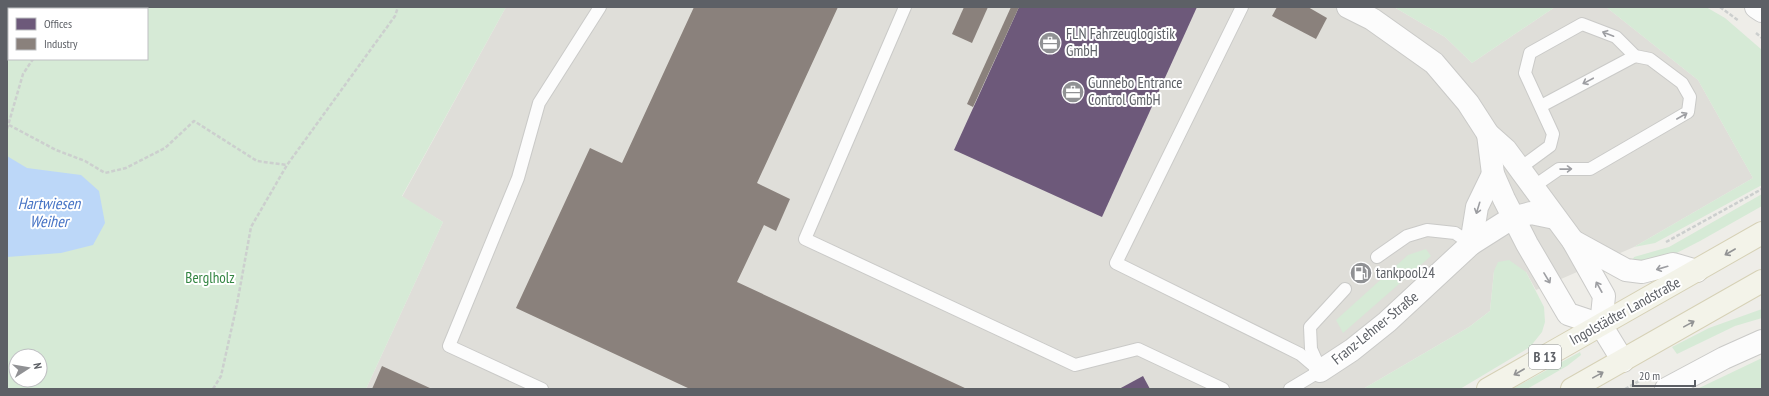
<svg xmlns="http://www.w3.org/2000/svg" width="1769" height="396" font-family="'PT Sans Narrow',sans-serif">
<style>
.industrial{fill:#dfded9}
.green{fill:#d6ead6;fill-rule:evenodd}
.water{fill:#bcd7f8}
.offices{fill:#6d597a}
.industry{fill:#8a817c}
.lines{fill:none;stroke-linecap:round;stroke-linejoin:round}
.lane-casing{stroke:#cacac8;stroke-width:14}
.street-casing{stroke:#cacac8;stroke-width:24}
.secondary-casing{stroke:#cacbca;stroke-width:24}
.primary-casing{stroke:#d6d1b6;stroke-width:24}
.path{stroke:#cccfce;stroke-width:2.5;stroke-dasharray:4 2;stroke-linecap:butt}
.lane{stroke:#fcfcfc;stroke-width:12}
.street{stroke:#fcfcfc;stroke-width:22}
.secondary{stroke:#fcfcfc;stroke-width:22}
.primary{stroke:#f3f3e9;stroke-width:22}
.oneway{stroke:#9d9ea2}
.oneway2{stroke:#929394}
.labels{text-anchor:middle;stroke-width:4;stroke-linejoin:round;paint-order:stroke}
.shield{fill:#fff;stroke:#8e9094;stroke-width:1}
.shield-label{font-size:14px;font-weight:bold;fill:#5d6066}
.poi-label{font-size:15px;fill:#5d6066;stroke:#fff;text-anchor:start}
.park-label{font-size:15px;fill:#348643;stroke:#fff}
.street-label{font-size:15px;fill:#5d6066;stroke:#fff}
.water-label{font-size:16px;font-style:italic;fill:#4774c5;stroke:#fff}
</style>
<rect width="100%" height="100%" fill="#eeede8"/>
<path class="industrial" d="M506,7H1394L1445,37L1472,63L1555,7H1606L1698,80L1753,178L1634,247L1536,290L1526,272L1494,271L1490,311L1469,327L1363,389H366L443,222L402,197Z"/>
<g class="green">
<path d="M7,7H506L402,196L443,222L366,389H7ZM9,9H147V59H9ZM16,356H40V380H16Z"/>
<path d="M1394,7H1555L1472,63L1445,37Z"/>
<path d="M1606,7H1706L1725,18L1762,50V185L1655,243L1634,247L1753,178L1698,80Z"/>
<path d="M1762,194V206L1700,241L1663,260L1637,264L1632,261L1634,257L1669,247Z"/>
<path d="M1426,249L1431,256L1343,333L1336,320L1408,255Z"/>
<path d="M1509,260L1526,272L1544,307L1545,322L1542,332L1530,347L1460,389H1363L1469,327L1490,311L1494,271L1498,262Z"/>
<path d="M1762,309V318L1735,326L1677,354L1672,347L1709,328Z"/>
<path d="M1580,352L1581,355L1567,366L1527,389H1512Z"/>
<path d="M1762,358V389H1697Z"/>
</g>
<path class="water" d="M7,156L27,168L81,175L99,191L105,223L93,245L61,253L7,257Z"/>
<g class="offices">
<path d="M1019,7H1197L1102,217L954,150Z"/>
<path d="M1143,376L1150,389H1119Z"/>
</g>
<g class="industry">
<path d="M694,7H838L757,183L790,199L776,231L764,225L737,282L967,389H690L516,308L590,148L622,163Z"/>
<path d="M964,7H988L972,43L952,34Z"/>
<path d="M1011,7H1019L973,107L967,104Z"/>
<path d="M1277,7H1308L1327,18L1316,39L1272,16Z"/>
<path d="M382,366L432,389H372Z"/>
</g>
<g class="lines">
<g class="lane-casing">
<g id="lane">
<path d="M905,7L805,239L1075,365L1138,349L1223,389"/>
<path d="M1242,7L1116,263L1300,354L1320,371"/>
<path d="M1541,106L1635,56"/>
<path d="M1520,168L1550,146L1553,134L1525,73L1530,53L1582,24L1616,37L1635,56L1650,59L1682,83L1690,97L1688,112L1590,169H1559L1533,187"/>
<path d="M1377,257L1407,236L1427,230L1455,233L1471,244"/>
<path d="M1320,369L1311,349L1310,327L1345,289"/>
<path d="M542,389L449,346L518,178L539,103L600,7"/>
<path d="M1290,389L1320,371"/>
</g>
</g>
<g class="street-casing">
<g id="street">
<path d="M1348,7L1372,19L1434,63L1468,103L1488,134L1506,150L1573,241L1604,296L1601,325L1623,361"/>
<path d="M1488,134L1493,174L1504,199L1527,244L1568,314L1601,325"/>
<path d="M1573,241L1626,270L1642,272L1673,264L1697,271"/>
<path d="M1471,244L1477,207L1493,174"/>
<path d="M1320,371L1352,350L1387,322L1471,244L1512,218L1531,213L1555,218"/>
<path d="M1666,389L1724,358L1762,341"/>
</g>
</g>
<g class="secondary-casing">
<path id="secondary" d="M1756,7L1762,11"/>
</g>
<g class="primary-casing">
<g id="primary">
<path d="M1488,389L1762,233"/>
<path d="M1572,389L1762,281"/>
</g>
</g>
<g class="path">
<path d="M1720,7L1739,21"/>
<path d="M58,9L59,7"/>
<path d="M1756,33L1762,38"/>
<path d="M9,125L56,150L85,161L105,173L126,168L165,148L194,121L257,161L287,165"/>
<path d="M7,129L23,74L33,59"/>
<path d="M1666,242L1762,189"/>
<path d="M213,389L221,376L237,304L251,227L287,165L395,16L398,7"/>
<path d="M1625,389L1648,376"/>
</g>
<use href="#lane" class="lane"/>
<use href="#street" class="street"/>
<use href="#secondary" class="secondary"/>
<use href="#primary" class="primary"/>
</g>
<defs><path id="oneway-shaft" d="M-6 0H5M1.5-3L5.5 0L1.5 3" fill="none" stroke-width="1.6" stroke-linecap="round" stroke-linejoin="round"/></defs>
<g class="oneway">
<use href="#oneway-shaft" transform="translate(1608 34) rotate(-159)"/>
<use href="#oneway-shaft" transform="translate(1588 81) rotate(152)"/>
<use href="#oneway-shaft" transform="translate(1682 116) rotate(-30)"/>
<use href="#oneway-shaft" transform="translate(1566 169) rotate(-1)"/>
<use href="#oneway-shaft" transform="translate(1478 208) rotate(107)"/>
<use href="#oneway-shaft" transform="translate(1662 268) rotate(164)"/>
<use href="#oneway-shaft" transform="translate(1547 278) rotate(59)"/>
<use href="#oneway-shaft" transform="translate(1599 287) rotate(-119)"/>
</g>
<g class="oneway2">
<use href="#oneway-shaft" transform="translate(1730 252) rotate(150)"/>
<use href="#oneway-shaft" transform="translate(1689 324) rotate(-29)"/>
<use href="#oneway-shaft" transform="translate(1519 372) rotate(150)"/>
<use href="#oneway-shaft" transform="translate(1598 375) rotate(-29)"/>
</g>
<defs>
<g id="office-disc" transform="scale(1.15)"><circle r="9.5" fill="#909194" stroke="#fff"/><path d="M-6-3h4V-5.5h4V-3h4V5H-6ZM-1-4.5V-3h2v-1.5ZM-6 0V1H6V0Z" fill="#fff"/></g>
<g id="fuel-disc" transform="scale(1.15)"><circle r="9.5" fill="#909194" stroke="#fff"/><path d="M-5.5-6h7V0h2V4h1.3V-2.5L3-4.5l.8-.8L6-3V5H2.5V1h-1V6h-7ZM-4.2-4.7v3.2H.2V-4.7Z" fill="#fff"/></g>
</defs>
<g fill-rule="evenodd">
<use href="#office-disc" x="1050" y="43"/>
<use href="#office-disc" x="1073" y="92"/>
<use href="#fuel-disc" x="1361" y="273"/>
</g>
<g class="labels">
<rect class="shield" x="1529" y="345" width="32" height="24" rx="3"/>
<g class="shield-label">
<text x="1545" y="362">B 13</text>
</g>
<g class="poi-label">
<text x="1066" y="39">FLN Fahrzeuglogistik<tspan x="1066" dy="17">GmbH</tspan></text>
<text x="1088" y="88">Gunnebo Entrance<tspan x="1088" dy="17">Control GmbH</tspan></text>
<text x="1376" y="278">tankpool24</text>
</g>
<g class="park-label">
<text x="210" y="283">Berglholz</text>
</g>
<g class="street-label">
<text transform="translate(1625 311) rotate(-29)" y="5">Ingolstädter Landstraße</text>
<text transform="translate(1375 328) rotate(-39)" y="5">Franz-Lehner-Straße</text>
</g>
<g class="water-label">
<text x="49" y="209">Hartwiesen<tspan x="49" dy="18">Weiher</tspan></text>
</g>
</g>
<rect width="1769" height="396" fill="none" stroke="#5d6066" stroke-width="16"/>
<rect x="8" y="8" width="140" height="52" fill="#ffffff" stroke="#bebfc2"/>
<rect x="16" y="18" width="20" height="12" fill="#6d597a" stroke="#bebfc2"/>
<text x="44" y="28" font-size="12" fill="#5d6066">Offices</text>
<rect x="16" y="38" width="20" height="12" fill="#8a817c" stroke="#bebfc2"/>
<text x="44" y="48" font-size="12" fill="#5d6066">Industry</text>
<g transform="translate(28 368) rotate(78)"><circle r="19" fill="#ffffff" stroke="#bebfc2"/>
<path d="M0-3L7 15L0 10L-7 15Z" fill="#909194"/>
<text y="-6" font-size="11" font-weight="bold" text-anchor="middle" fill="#5d6066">N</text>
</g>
<path d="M1633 380v6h62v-6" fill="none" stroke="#5d6066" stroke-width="2"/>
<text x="1639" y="380" font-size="12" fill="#5d6066" stroke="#ffffff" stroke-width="3" paint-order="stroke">20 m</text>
</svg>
